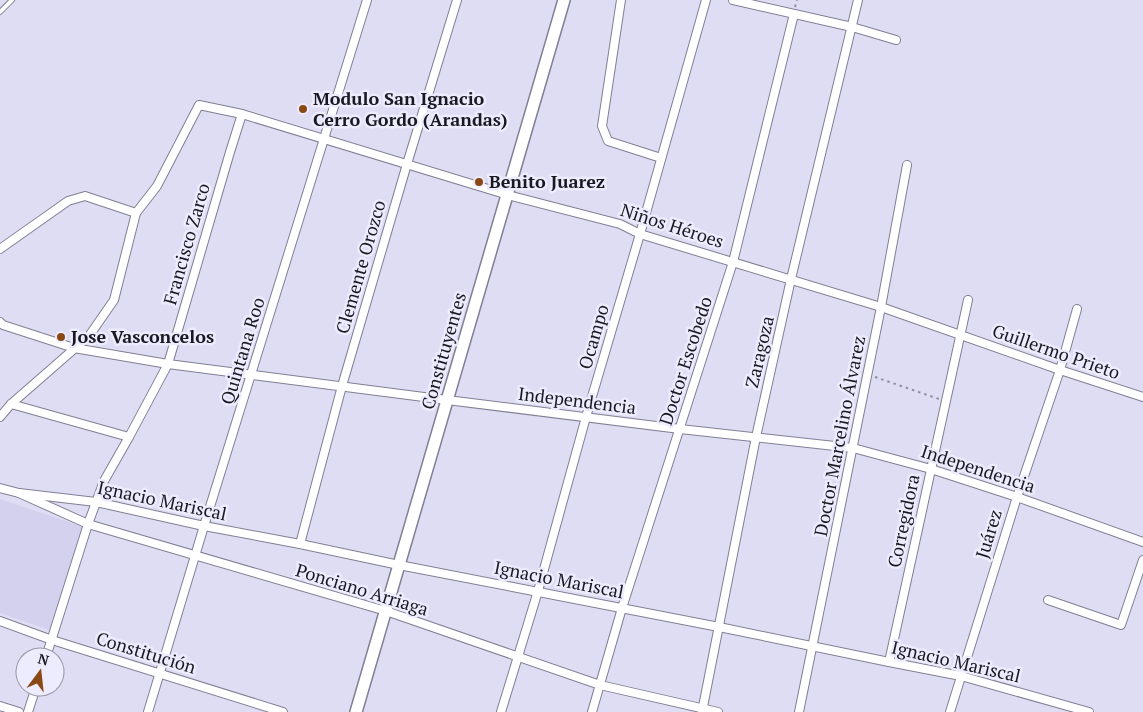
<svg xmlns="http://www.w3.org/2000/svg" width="1143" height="712" font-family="'PT Serif',serif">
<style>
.built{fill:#d4d1ef}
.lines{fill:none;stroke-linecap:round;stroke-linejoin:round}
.lane-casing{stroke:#817f94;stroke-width:6}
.street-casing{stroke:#817f94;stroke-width:10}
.secondary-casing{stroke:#817f94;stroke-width:14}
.path{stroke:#8f8e9f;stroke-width:2;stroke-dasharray:2.5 4;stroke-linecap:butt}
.lane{stroke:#fff;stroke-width:4}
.street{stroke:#fff;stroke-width:8}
.secondary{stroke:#fff;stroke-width:11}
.poi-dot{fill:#8a4914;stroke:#edebfe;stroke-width:2}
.labels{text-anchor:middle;stroke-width:5;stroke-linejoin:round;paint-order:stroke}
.poi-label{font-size:18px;font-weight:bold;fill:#1a1921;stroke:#edebfe;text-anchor:start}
.street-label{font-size:18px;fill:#1a1921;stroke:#edebfe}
</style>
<rect width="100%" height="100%" fill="#dfddf4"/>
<path class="built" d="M0,499L84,527L49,630L0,613Z"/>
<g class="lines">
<g class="lane-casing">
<path id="lane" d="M0,12L12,0"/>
</g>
<g class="street-casing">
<g id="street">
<path d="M621,0L602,126L608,141L661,158"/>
<path d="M733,0L852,27L896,40"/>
<path d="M0,249L68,201L85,196L136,213"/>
<path d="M0,322L3,325L74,348L168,364L447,400L680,429L853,448L931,469L1017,497L1143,542"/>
<path d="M11,404L129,437"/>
<path d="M0,417L11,404L89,336L114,300L136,213L157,186L199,105L242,114L508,195L620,224L640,234L881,307L1060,370L1143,397"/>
<path d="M0,488L19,493L88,524L386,611L600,685L718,712"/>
<path d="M19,493L96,502L204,526L300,544L399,565L719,627L889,662L961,676L1089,712"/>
<path d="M300,544L342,386L407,164L457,0"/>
<path d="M1048,600L1121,625L1143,560"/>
<path d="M0,621L52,640L283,712"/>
<path d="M46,657L88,524L104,481L129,437L168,364L230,152L242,114"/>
<path d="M889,662L968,300"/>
<path d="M0,706L19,712"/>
<path d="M28,712L36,687"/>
<path d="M148,712L204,526L367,0"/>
<path d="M501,712L538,591L586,417L640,234L706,0"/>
<path d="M592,712L622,608L733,262L794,14"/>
<path d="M702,712L756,437L791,279L858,0"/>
<path d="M799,712L881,307L907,165"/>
<path d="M950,712L1017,497L1060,370L1077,309"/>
</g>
</g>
<g class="secondary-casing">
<path id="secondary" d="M356,712L564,0"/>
</g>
<g class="path">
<path d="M795,7L797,0"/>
<path d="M875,377L939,399"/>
</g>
<use href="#lane" class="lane"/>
<use href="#street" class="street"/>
<use href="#secondary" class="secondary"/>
</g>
<g class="poi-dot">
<circle cx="303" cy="109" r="5"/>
<circle cx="479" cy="182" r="5"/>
<circle cx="61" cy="337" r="5"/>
</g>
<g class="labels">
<g class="poi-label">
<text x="313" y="105">Modulo San Ignacio<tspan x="313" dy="21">Cerro Gordo (Arandas)</tspan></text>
<text x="489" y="188">Benito Juarez</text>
<text x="71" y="343">Jose Vasconcelos</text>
</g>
<g class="street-label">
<text transform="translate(672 226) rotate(18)" y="6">Niños Héroes</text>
<text transform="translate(187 244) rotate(-74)" y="6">Francisco Zarco</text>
<text transform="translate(361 267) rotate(-74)" y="6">Clemente Orozco</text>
<text transform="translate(594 337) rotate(-74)" y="6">Ocampo</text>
<text transform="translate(243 351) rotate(-73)" y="6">Quintana Roo</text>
<text transform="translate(444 351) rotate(-74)" y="6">Constituyentes</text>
<text transform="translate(760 352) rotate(-77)" y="6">Zaragoza</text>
<text transform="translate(1056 352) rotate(19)" y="6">Guillermo Prieto</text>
<text transform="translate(686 361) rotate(-72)" y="6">Doctor Escobedo</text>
<text transform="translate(577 401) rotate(7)" y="6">Independencia</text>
<text transform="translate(840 436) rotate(-79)" y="6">Doctor Marcelino Álvarez</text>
<text transform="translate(978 469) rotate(18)" y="6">Independencia</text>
<text transform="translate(162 501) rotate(12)" y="6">Ignacio Mariscal</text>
<text transform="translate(904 521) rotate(-78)" y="6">Corregidora</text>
<text transform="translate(989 534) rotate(-73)" y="6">Juárez</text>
<text transform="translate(559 580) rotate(11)" y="6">Ignacio Mariscal</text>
<text transform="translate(362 590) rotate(17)" y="6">Ponciano Arriaga</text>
<text transform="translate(146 653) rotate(17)" y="6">Constitución</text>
<text transform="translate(956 662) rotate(13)" y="6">Ignacio Mariscal</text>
</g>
</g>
<g transform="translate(40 672) rotate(15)"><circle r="24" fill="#edebfe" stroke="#9997a6"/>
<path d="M0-4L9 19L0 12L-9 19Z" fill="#8a4914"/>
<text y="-8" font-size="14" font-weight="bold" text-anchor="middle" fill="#1a1921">N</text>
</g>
</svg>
